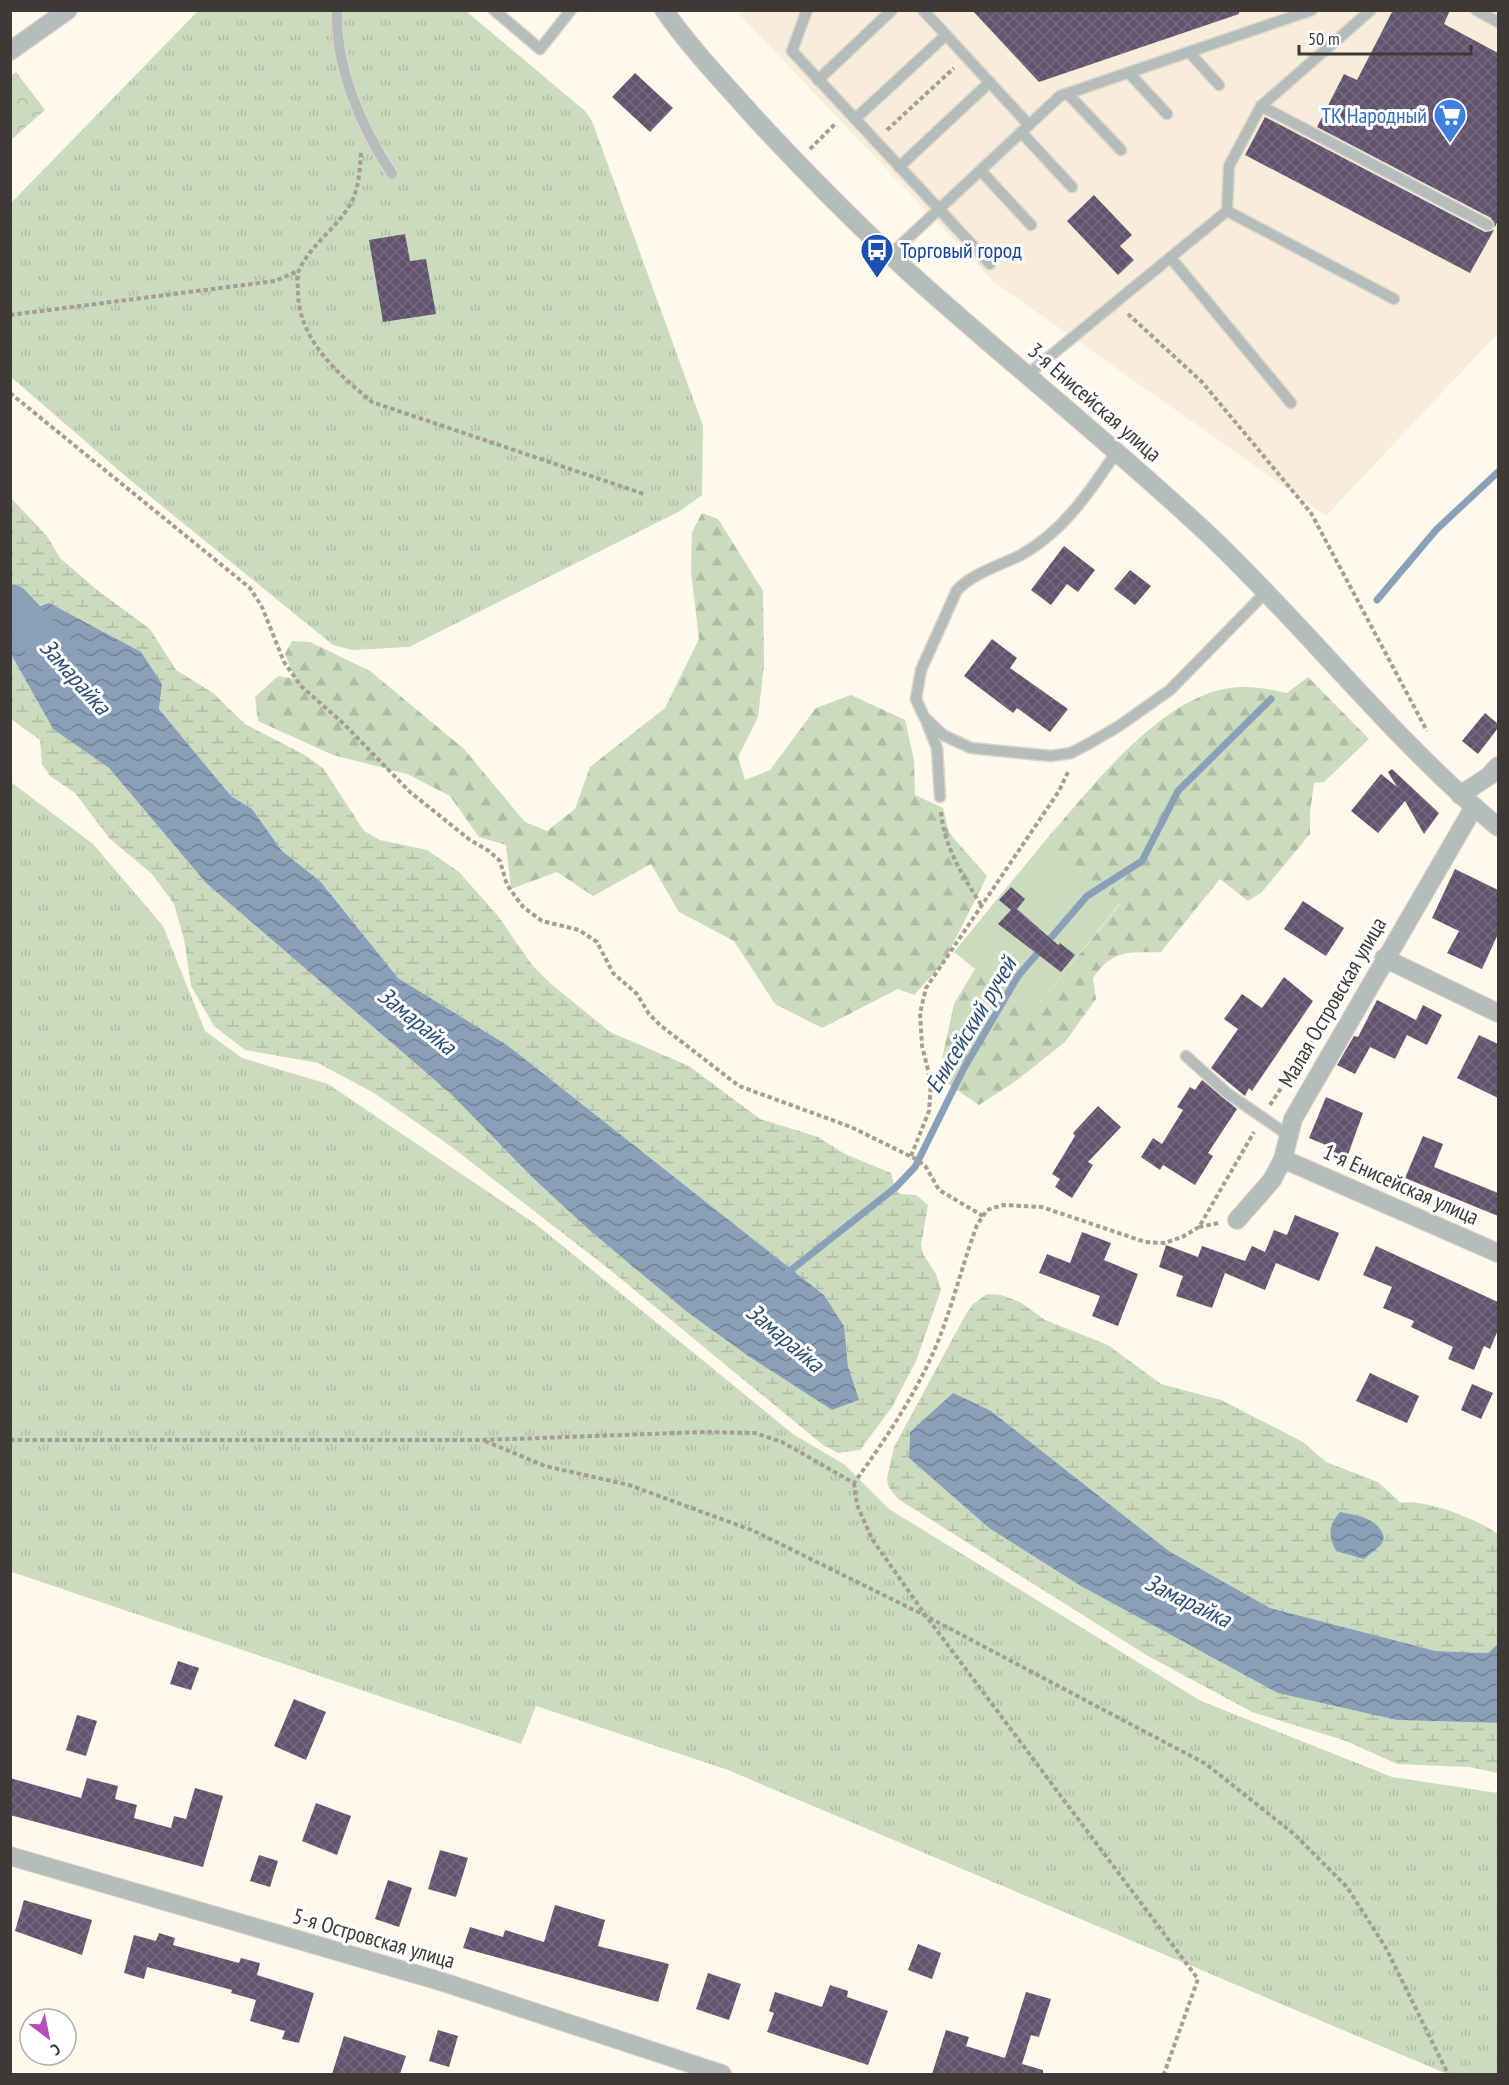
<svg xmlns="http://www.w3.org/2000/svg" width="1509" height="2085" font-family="'PT Sans Narrow',sans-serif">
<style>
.built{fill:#f8edda}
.grass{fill:url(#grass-tufts)}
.forest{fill:url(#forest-firs)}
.wetland{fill:url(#wetland-marsh)}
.park{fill:url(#park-crowns)}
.garden{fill:#cadbbe}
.water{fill:url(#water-waves)}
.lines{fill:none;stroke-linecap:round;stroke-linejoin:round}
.stream{stroke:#8aa0b9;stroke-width:7}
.river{stroke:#8aa0b9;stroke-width:42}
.building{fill:url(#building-cross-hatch)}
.service-casing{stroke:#dcd6ca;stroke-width:13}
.minor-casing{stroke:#dcd6ca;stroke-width:20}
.tertiary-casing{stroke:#dcd6ca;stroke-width:20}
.path{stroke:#a49f96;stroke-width:4;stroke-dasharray:4.5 3;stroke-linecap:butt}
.service{stroke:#b5bcbc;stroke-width:10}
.minor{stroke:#b5bcbc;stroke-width:18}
.tertiary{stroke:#b5bcbc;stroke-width:18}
.labels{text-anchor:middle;stroke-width:6;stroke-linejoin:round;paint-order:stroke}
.shop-label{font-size:22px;fill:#366cbe;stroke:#fff;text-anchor:end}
.transit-label{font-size:22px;fill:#164399;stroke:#fff;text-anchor:start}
.street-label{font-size:22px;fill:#3d3a35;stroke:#fff}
.water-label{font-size:24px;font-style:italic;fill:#2c4d73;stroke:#fff}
</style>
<defs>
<pattern id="grass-tufts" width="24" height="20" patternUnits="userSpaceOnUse" patternTransform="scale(1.5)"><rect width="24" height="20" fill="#cadbbe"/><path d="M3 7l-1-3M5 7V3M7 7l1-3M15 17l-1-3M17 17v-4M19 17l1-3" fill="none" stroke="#aebda4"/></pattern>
<pattern id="forest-firs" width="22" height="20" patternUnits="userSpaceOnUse" patternTransform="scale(1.5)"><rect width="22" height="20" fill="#cadbbe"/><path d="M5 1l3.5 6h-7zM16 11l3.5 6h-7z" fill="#aebda4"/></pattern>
<pattern id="wetland-marsh" width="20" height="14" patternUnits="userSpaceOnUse" patternTransform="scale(1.5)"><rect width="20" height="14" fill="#cadbbe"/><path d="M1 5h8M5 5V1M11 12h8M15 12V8" fill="none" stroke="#aebda4"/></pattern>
<pattern id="park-crowns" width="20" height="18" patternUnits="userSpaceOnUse" patternTransform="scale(1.5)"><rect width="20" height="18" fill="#cadbbe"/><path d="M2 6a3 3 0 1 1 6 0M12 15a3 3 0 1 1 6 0" fill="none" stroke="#aebda4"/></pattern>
<pattern id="water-waves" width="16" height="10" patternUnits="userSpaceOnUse" patternTransform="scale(1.5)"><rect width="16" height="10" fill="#8aa0b9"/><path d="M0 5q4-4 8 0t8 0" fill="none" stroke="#728397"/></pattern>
<pattern id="building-cross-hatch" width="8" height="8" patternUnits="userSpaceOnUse" patternTransform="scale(1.5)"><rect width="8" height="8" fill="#63546e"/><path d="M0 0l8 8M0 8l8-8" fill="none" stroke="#776a7f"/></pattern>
</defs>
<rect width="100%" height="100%" fill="#fff8eb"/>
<path class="built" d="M741,10L1498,11V333L1326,516L994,282L739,14Z"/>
<g class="grass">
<path d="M198,11H466L585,111L592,121L703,426L702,495L680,511L409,647L352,650L333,645L130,480L11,377V203Z"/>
<path d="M11,782L93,844L163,926L205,1031L242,1058L328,1084L537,1225L793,1434L845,1465L889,1509L1201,1701L1392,1777L1498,1793V2074H1447L728,1770L536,1706L521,1744L12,1572L11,1574Z"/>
</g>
<g class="forest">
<path d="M702,513L718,519L763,591L764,665L758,717L738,757L745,780L770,770L816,708L851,695L905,720L914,760L915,795L943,808L949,833L987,876L944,962L914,995L898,989L822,1028L775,1004L734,941L679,912L651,864L593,896L557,872L511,889L506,845L479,837L450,796L407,774L333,755L258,721L255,697L278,676L295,679L285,654L292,641L310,642L370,671L464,749L525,822L547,831L575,809L590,767L665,708L699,639L691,571L692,532Z"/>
<path d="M1308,677L1369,739L1324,782L1314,783L1310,812V834L1262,892L1248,901L1220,879L1161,952C1128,953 1114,948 1093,978L1096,999L1065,1042L1013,1083L979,1105L938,1077L954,1004L975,969L1031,1014L1120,904L1044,842C1089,791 1151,708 1219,690C1242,684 1265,688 1287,693Z"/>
</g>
<g class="wetland">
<path d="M11,498L47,536L60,558L97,590L150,629L176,670L213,693L245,724L303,754L323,768L364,831L380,840L427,850L459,872L498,916L532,965L550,983L610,1032L689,1066L760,1119L818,1137L845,1154L891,1173L895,1188L900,1194L916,1195L928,1205L921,1245L923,1254L936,1274L941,1290L916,1361L892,1407L860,1450L838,1453L823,1445L609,1269L449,1145L374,1093L318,1063L245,1050L214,1026L191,986L184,939L174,904L152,874L110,839L75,793L50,776L42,764L40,740L11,719V654L53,729L109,768L206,883L451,1094L532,1177L588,1229L686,1311L748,1356L832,1410L858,1400L848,1366L844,1326L824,1295L507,1045L398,978L320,881L282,851L252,809L231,796L159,709L162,684L19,614L11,637Z"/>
<path d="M987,1294L1001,1295L1020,1302L1045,1320L1108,1345L1161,1384L1221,1400L1303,1442L1326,1462L1378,1482L1401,1503C1424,1498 1479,1520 1498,1534V1644L1488,1653L1436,1651L1270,1608L1169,1551L991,1411L910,1432L909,1458L989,1528L1397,1720L1498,1723V1773L1469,1767L1397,1764L1346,1741L1252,1712L1148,1656L898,1499L888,1486L887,1478L894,1447L966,1314L973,1304Z"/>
</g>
<path class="park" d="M16,72L45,110L11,140V76Z"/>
<path class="garden" d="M1044,842L1120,903L1031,1014L954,952Z"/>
<g class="water">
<path d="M49,603L141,652L162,684L159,709L231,796L252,809L282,851L320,881L398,978L507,1045L824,1295L844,1326L848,1366L859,1400L832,1410L748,1356L686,1311L588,1229L532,1177L451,1094L206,883L109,768L53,729L11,654V637L19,614Z"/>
<path d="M953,1393L991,1411L1169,1551L1270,1608L1436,1651L1488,1653L1498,1644V1723L1397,1720L1278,1693L1081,1586L989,1528L909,1458L910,1432Z"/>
<path d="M1340,1512C1359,1516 1377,1517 1384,1537L1381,1545L1364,1559L1336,1551C1328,1535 1328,1526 1340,1512Z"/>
</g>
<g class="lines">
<g class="stream">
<path d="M1377,600L1436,530L1498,472"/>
<path d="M786,1274L895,1188L915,1167L964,1068L1018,976L1087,896L1142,861L1178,791L1271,699"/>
</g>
<path class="river" d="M10,605L57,655"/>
</g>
<g class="building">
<path d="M972,10H1239V14L1039,82Z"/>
<path d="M1393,10H1450L1444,24L1498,53V220L1495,227L1491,218L1317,127L1344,74L1357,80Z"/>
<path d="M635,73L673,108L650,132L612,97Z"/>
<path d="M1265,117L1485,232L1494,230L1470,273L1245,155Z"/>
<path d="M1094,195L1132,235L1120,246L1134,260L1118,275L1067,221Z"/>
<path d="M405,234L410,261L426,259L436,314L383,322L369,240Z"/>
<path d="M1064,546L1095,570L1078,592L1067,584L1051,605L1031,590Z"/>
<path d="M1130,570L1151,586L1135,605L1114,589Z"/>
<path d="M992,639L1017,658L1010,668L1068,709L1050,732L1017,708L1013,713L964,676Z"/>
<path d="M1485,713L1498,724V728L1478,754L1462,741Z"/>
<path d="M1392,769L1439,813L1424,834L1405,801L1378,833L1351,811L1381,774L1397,787L1388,772Z"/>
<path d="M1455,869L1498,890V934L1482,969L1447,953L1459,931L1432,918Z"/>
<path d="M1011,887L1025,899L1017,909L1058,945L1060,943L1075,955L1061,972L998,924L1011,910L999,900Z"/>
<path d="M1303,901L1344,928L1326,956L1284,929Z"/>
<path d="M1284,977L1313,1001L1252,1091L1249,1088L1245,1096L1211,1068L1238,1029L1224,1019L1242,994L1262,1008Z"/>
<path d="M1377,1000L1416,1020L1423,1005L1442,1015L1427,1045L1407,1035L1395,1059L1370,1047L1355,1074L1337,1065L1354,1036L1358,1037Z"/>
<path d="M1479,1035L1498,1044V1098L1457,1078Z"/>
<path d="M1202,1080L1237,1109L1208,1153L1213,1156L1195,1185L1163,1165L1160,1170L1141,1157L1153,1138L1162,1144L1183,1110L1177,1107L1190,1087L1195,1090Z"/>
<path d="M1326,1097L1363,1113L1345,1163L1324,1155L1328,1146L1309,1138Z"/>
<path d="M1098,1106L1121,1127L1088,1162L1093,1165L1072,1198L1055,1187L1060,1179L1052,1174L1075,1136L1073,1133Z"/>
<path d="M1423,1136L1443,1144L1434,1167L1498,1193V1216L1405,1178Z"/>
<path d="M1295,1215L1339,1233L1319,1281L1276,1263L1265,1290L1225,1273L1212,1308L1176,1296L1183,1276L1159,1267L1166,1245L1198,1257L1202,1246L1245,1261L1252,1246L1265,1252L1274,1230L1287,1235Z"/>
<path d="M1082,1232L1111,1243L1104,1260L1138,1274L1118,1326L1092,1316L1100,1296L1039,1273L1047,1254L1070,1263Z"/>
<path d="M1376,1246L1498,1302V1330L1490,1349L1484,1346L1474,1370L1448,1359L1453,1347L1411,1327L1414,1321L1383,1308L1392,1287L1363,1275Z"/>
<path d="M1370,1373L1419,1396L1407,1423L1356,1401Z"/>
<path d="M1472,1384L1493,1393L1481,1419L1461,1410Z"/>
<path d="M178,1661L199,1668L191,1690L170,1684Z"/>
<path d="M294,1699L326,1712L306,1760L274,1746Z"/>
<path d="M77,1715L97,1721L86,1756L66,1750Z"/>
<path d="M10,1778L81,1798L87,1778L118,1786L115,1799L137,1805L134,1818L171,1828L174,1816L186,1819L195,1788L223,1796L203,1867L10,1815Z"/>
<path d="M316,1803L351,1816L337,1855L302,1841Z"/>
<path d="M440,1850L468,1858L456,1897L428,1889Z"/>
<path d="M259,1855L278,1861L270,1887L250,1881Z"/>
<path d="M388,1880L412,1888L399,1927L375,1919Z"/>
<path d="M24,1900L92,1920L82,1955L15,1931Z"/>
<path d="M555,1905L605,1920L598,1946L669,1964L658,2002L463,1948L470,1927L503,1937L505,1930L544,1942Z"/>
<path d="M159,1933L175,1938L173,1945L239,1963L241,1958L260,1963L257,1975L314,1993L299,2043L282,2039L285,2031L250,2021L256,2000L231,1993L232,1990L147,1967L144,1979L124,1973L134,1935L156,1941Z"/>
<path d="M918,1944L941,1953L932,1979L908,1970Z"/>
<path d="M708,1973L741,1984L729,2020L696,2009Z"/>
<path d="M830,1985L848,1991L847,1997L888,2011L868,2065L767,2032L774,2013L769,2011L775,1992L822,2007Z"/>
<path d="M1026,1992L1051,1999L1039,2037L1031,2035L1022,2064L1043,2070V2074H932L946,2030L969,2037L966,2046L1005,2058Z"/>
<path d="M438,2030L458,2036L449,2067L429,2061Z"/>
<path d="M344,2036L406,2056L400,2074H332Z"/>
</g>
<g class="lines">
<g class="service-casing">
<g id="service">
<path d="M337,10C335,67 361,127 392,174"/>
<path d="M494,10L540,49L571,10"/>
<path d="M807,10L792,51L990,264"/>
<path d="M923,10L1029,125"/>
<path d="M1476,10L1498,22"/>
<path d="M1189,52L1219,85"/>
<path d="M1129,73L1167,114"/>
<path d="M818,80L892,10"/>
<path d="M1068,94L1121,150"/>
<path d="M1261,106L1488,225"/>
<path d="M855,119L946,35"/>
<path d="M1021,132L1072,187"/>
<path d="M899,167L990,82"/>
<path d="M981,171L1031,225"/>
<path d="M1227,211L1394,299"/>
<path d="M891,254L1060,96L1312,10"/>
<path d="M1171,258L1291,403"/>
<path d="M1027,375L1227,211L1229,166L1261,106L1371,10"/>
<path d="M1117,451C1091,490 1064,531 1021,555C999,566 975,572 957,590L921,670L916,699L924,717L943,735L971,748L1051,756L1071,753L1090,743L1119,726L1170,690L1267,591"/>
<path d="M927,723L937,748L940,797"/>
<path d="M1186,1056L1227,1093L1288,1135"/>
</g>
</g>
<g class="minor-casing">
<g id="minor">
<path d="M10,51L68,10"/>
<path d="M1460,795L1489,776L1498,766"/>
<path d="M1384,958L1498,1013"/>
<path d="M1283,1159L1498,1253"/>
<path d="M1237,1220L1272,1180L1283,1159L1293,1119L1474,807"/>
<path d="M10,1856L443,1982L722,2074"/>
</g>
</g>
<g class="tertiary-casing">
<path id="tertiary" d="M664,10C691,49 724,83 755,118C805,172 858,226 913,276C1011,364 1113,445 1209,535C1308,629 1394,741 1498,827"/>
</g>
<g class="path">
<path d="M887,130L954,68"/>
<path d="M810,149L836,123"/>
<path d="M361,153C360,168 359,185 353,199C341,225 313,242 300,268C296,274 298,284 298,291C298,339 337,373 372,402L644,494"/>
<path d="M1128,314L1202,382L1311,513L1427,731"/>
<path d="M10,315L275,281L298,271"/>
<path d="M10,393L250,588L262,607L284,662L301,686L345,725L410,792L470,840L489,851L500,861L507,885L523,907L542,921L579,930L597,942L613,973L637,994L649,1014L660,1025L739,1086L851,1127L918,1160L926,1167L939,1190L983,1216"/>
<path d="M941,812C944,846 963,877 982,906"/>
<path d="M1270,1105L1314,1038"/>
<path d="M911,1156L929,1111L931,1082L922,1046L920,1013L926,988L1059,791L1069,770"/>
<path d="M1199,1227L1219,1223"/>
<path d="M10,1440H483L705,1432L755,1433L782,1442L854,1483C888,1436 922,1385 942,1331C955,1296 964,1260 977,1225L987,1210L1003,1205L1042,1207L1145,1242L1165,1243L1184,1236L1199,1227L1254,1132"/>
<path d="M485,1441L545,1466L629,1485L754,1531L926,1616L1206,1764L1294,1834L1347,1887L1386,1948L1448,2074"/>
<path d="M854,1483L857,1505L872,1539L926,1616L1198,1979L1164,2074"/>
</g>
<use href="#service" class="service"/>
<use href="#minor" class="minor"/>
<use href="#tertiary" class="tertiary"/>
</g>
<defs>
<g id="supermarket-pin" transform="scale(1.725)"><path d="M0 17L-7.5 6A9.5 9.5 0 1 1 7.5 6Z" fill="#3f7fe0" stroke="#fff"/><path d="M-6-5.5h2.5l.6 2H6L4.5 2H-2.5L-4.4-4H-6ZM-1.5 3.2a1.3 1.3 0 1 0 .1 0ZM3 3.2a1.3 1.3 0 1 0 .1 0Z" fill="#fff"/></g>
<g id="bus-pin" transform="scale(1.725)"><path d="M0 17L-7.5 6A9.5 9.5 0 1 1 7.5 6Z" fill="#1a4fb4" stroke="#fff"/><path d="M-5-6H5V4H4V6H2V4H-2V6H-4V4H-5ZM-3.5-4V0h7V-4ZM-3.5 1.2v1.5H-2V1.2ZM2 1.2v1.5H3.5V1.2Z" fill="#fff"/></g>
</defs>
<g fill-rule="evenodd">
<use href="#supermarket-pin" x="1450" y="115"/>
<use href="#bus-pin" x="877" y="250"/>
</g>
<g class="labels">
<g class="shop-label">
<text x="1427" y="123">ТК Народный</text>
</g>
<g class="transit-label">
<text x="900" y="258">Торговый город</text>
</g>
<g class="street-label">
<text transform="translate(1095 402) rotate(41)" y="8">3-я Енисейская улица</text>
<text transform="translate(1332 1002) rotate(-60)" y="8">Малая Островская улица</text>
<text transform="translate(1401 1184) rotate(24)" y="8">1-я Енисейская улица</text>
<text transform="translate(374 1938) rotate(16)" y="8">5-я Островская улица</text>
</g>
<g class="water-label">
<text transform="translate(75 677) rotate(48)" y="8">Замарайка</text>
<text transform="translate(417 1021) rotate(39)" y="8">Замарайка</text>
<text transform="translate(971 1025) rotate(-59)" y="8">Енисейский ручей</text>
<text transform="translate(785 1338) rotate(40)" y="8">Замарайка</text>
<text transform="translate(1188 1601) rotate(26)" y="8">Замарайка</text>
</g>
</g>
<rect width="1509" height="2085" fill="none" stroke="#3d3a35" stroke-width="24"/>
<g transform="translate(48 2037) rotate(148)"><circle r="28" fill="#ffffff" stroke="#b1b0ae" stroke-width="1.5"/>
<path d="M0-4.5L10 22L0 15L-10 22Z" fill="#b351b8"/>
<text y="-9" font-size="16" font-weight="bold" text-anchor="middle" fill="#3d3a35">С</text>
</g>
<path d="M1299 45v9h172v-9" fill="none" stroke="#3d3a35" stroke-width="3"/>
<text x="1308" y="45" font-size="18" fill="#3d3a35" stroke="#ffffff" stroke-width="4.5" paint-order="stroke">50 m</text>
</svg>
